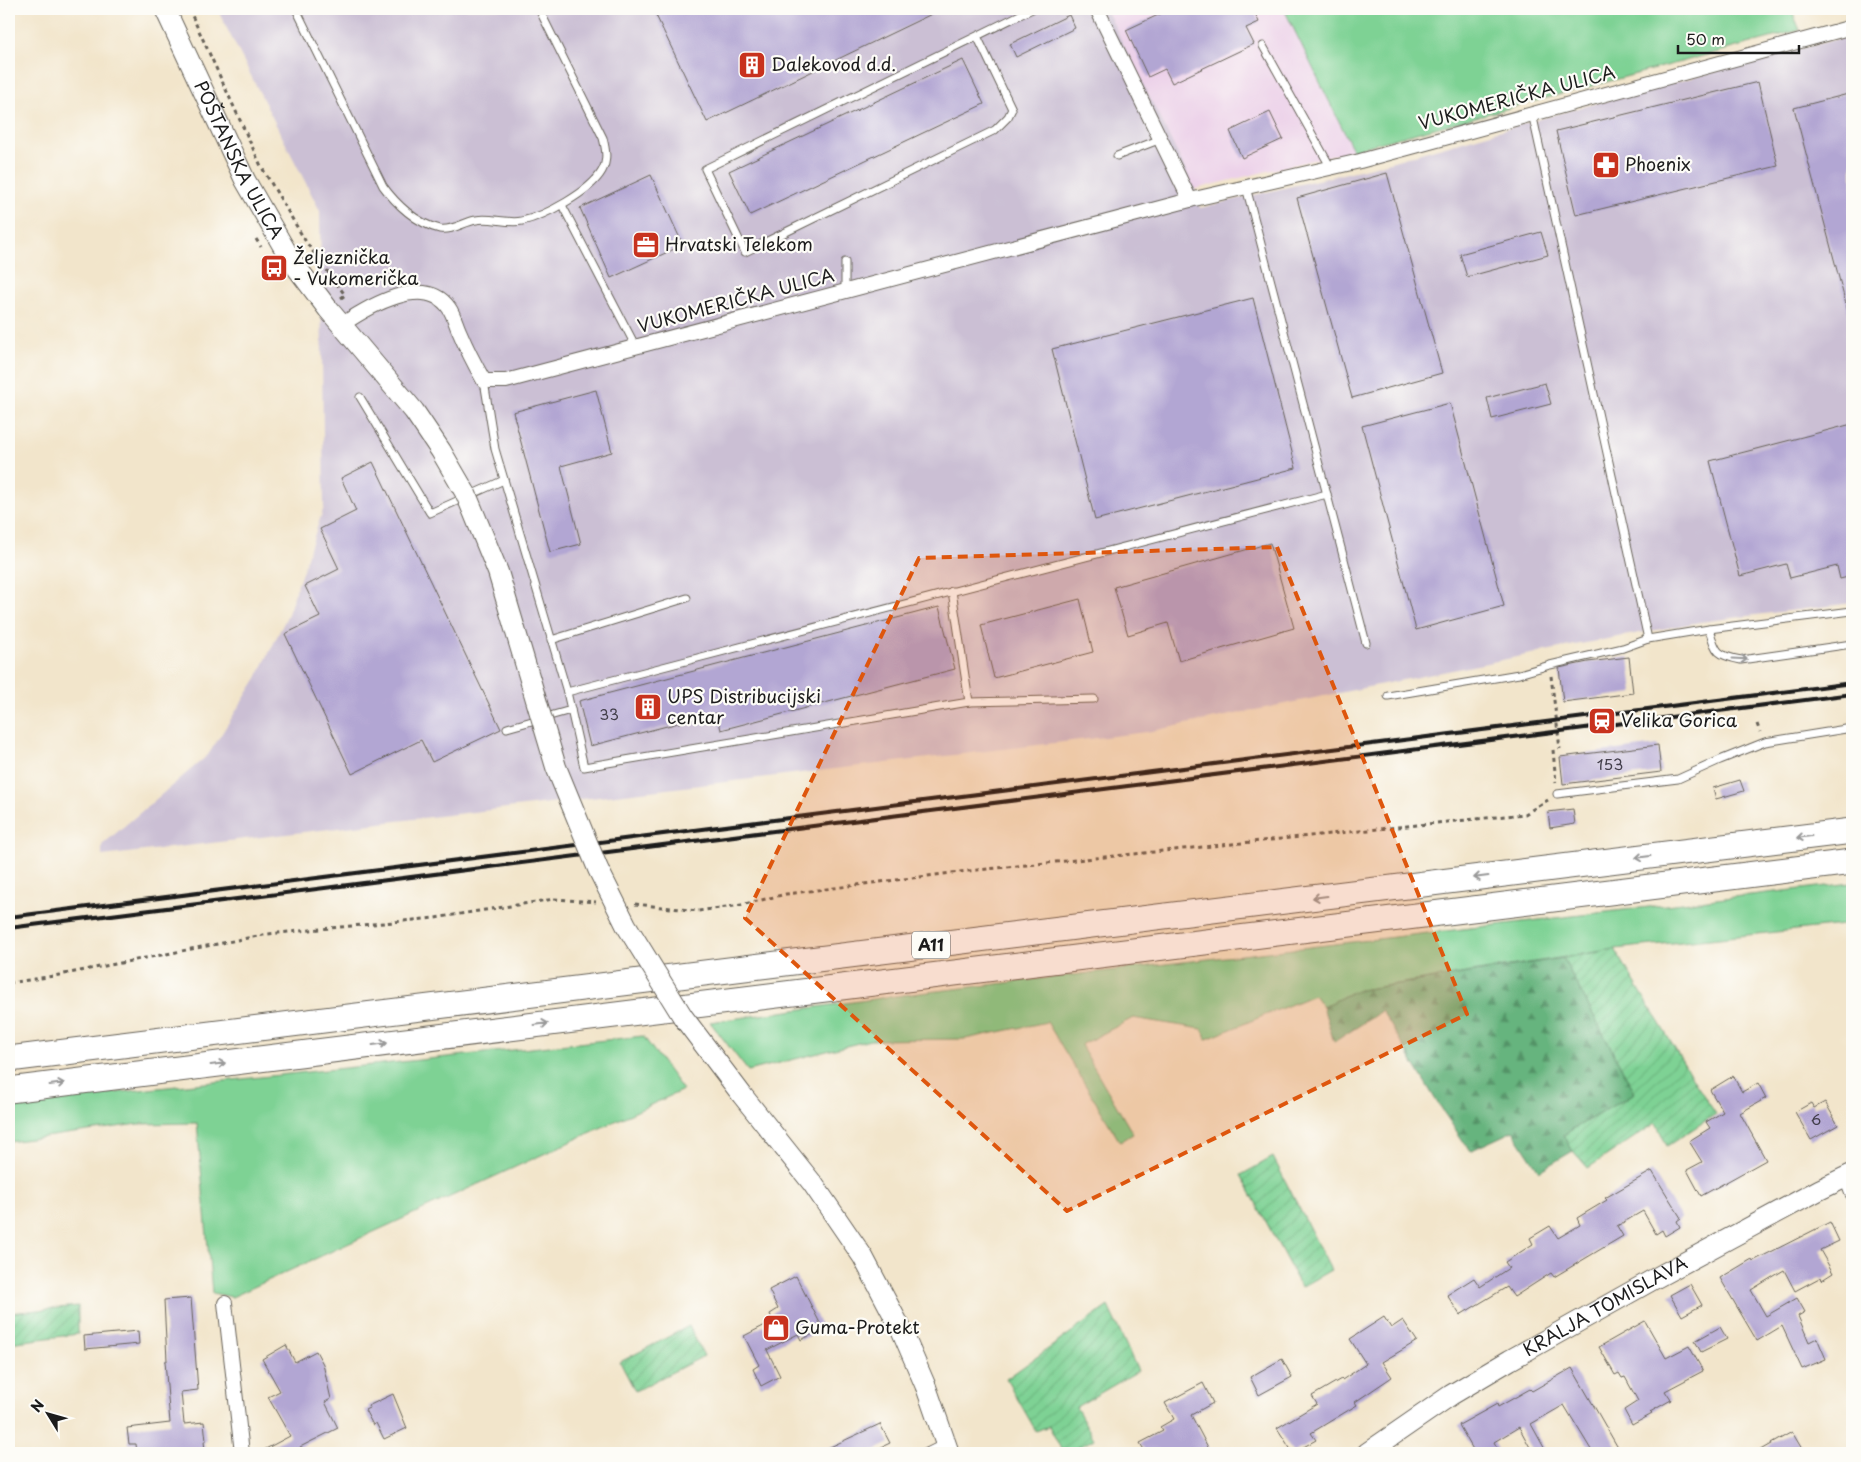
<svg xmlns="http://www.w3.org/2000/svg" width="1861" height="1462" font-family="'Playpen Sans',sans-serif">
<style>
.built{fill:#ecd1e9}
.industrial{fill:#cbbfd4}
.grass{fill:#7ed294;stroke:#4d7758}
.forest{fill:url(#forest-firs);stroke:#41684d}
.garden{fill:url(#garden-furrows);stroke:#4d7758}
.building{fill:#b2a6d3}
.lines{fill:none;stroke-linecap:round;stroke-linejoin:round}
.lane-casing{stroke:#676259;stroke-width:9}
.street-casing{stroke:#676259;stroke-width:16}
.secondary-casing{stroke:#676259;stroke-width:22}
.highway-casing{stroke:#676259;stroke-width:27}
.path{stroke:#676259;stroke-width:3;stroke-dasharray:4 4;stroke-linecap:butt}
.lane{stroke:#fff;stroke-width:7}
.street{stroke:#fff;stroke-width:14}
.secondary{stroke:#fff;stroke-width:20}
.highway{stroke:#fff;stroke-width:25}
.rail{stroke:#1c1c1c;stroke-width:4}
.secondary-bridge-casing{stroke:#676259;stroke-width:22;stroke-linecap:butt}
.secondary-bridge{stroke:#fff;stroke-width:20}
.oneway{stroke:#999}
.marked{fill:#de560d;fill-opacity:0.2;stroke:#de560d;stroke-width:4;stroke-dasharray:10 6;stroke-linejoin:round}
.labels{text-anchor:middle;stroke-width:4.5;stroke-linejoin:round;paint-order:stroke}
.number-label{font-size:15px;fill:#423e4a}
.shield{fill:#fdfcf7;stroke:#605f5e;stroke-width:1}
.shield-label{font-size:16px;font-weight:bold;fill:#1c1c1c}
.poi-label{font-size:18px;fill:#1c1c1c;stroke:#fdfcf7;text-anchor:start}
.street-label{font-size:18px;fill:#1c1c1c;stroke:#fdfcf7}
</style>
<defs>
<pattern id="forest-firs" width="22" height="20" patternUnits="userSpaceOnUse" patternTransform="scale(1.25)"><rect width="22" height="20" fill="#66b47e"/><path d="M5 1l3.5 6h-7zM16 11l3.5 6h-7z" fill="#539266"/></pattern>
<pattern id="garden-furrows" width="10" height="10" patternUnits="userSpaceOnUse" patternTransform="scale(1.25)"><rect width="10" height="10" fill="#7ed294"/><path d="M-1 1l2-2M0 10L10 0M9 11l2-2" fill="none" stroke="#6cb47f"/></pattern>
</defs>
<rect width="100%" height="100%" fill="#fdfcf7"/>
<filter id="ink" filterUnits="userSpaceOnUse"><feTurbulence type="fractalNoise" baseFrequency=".02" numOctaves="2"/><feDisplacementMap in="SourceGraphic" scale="10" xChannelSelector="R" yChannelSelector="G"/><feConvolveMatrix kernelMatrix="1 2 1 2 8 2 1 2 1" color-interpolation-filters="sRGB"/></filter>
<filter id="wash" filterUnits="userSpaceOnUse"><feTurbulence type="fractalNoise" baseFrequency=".0096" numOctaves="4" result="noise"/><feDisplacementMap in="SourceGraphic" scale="20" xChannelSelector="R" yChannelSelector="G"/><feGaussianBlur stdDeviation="1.12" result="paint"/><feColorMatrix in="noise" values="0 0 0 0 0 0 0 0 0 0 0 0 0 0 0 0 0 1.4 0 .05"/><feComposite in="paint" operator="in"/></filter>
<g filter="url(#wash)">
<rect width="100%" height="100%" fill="#f2e5cb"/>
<path class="built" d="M1106,9H1284L1353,150L1195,189Z"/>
<path class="industrial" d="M217,9H1106L1195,189L1200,208L1376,166L1568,111L1852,35V603L1700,622L1580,644L1147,732L102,856V845L208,755L257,678L288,614L324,507L320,211Z"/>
<g class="grass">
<path d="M1284,9H1791L1800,30L1353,150Z"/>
<path d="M1852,883V924L1615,949L1354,991L1323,1007L1314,995L1207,1039L1202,1029L1133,1018L1081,1045L1133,1134L1120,1142L1047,1022L965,1039L870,1040L748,1071L710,1022L895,996Z"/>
<path d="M643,1036L683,1090L232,1297L212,1293L197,1123L138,1124L9,1142V1104Z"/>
</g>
<path class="forest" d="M1563,958L1635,1093L1563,1135L1573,1151L1539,1171L1513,1131L1470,1151L1440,1107L1382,1011L1334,1042L1323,1007L1354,991Z"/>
<g class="garden">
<path d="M1615,949L1696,1084L1716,1114L1667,1146L1656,1123L1588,1168L1573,1151L1563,1135L1635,1093L1563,958Z"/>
<path d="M1273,1157L1331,1270L1301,1287L1241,1175Z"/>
<path d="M78,1306V1334L9,1343V1313Z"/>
<path d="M1108,1306L1138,1371L1076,1407L1094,1439L1069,1453H1063L1049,1426L1036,1431L1006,1379Z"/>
<path d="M689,1326L704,1356L635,1391L620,1362Z"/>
</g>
<g id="blocks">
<g class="building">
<path d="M653,9H942L707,122Z"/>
<path d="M1171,9H1253L1259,22L1246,28L1254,44L1172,83L1165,69L1148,77L1126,30Z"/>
<path d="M1069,15L1075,28L1016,57L1010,44Z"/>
<path d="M963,60L984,104L750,215L729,171Z"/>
<path d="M1758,82L1778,166L1576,215L1556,131Z"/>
<path d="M1852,93V312H1848L1794,108Z"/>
<path d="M1270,112L1283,139L1242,158L1230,131Z"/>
<path d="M1387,173L1442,373L1352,398L1297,198Z"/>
<path d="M651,175L683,245L611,278L580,208Z"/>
<path d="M1541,232L1548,255L1467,277L1460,254Z"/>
<path d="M1253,298L1296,468L1095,520L1052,349Z"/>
<path d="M1545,383L1551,404L1492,419L1487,398Z"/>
<path d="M596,390L612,452L561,466L581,544L550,552L513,412Z"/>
<path d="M1450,403L1504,606L1416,630L1362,426Z"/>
<path d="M1852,424V576L1840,579L1837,566L1790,578L1786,564L1740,576L1710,461Z"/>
<path d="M373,462L501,729L432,762L421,740L352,774L285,634L320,617L305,586L339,569L320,529L356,511L341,478Z"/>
<path d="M1270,543L1294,628L1179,661L1168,623L1128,635L1114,587Z"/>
<path d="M1080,599L1093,652L994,678L981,625Z"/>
<path d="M939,607L955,669L721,730L717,713L590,746L579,701Z"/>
<path d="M1629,657L1633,693L1563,702L1559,668L1588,662Z"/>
<path d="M1658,745L1661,772L1563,784L1560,757Z"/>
<path d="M1740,780L1744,791L1716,799L1713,788Z"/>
<path d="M1573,809L1575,824L1550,828L1548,812Z"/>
<path d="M1733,1076L1742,1092L1758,1083L1766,1098L1740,1113L1766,1160L1701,1196L1687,1170L1702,1162L1689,1141L1710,1128L1706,1122L1723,1112L1710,1090Z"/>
<path d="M1825,1102L1838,1125L1811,1140L1795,1112L1811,1103L1814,1108Z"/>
<path d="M1652,1171L1681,1218L1677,1221L1680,1227L1665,1236L1662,1230L1656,1234L1643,1211L1617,1226L1623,1236L1554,1277L1551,1273L1514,1297L1507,1287L1460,1315L1447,1295L1474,1278L1480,1287L1509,1268L1505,1262L1533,1244L1530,1238L1550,1226L1558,1238L1580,1225L1577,1218L1607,1200L1605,1198Z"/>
<path d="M1830,1222L1839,1241L1820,1250L1833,1273L1822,1280L1821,1277L1795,1291L1784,1270L1751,1290L1766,1316L1797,1298L1805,1312L1798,1316L1809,1342L1817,1338L1826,1359L1802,1369L1782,1326L1757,1341L1720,1278L1752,1259L1753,1261Z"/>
<path d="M796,1276L823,1329L801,1340L798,1334L767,1350L780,1376L761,1386L753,1369L759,1365L744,1336L773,1321L770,1314L778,1309L769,1290Z"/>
<path d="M1690,1284L1702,1305L1682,1316L1670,1295Z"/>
<path d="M191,1298L198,1390L181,1392L184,1424L204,1422L206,1441H204L205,1451L177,1453H137L136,1444H129L127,1428L170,1423L165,1361H167L164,1300Z"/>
<path d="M1384,1317L1391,1328L1403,1320L1417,1341L1382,1362L1392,1377L1355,1402L1357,1405L1311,1433L1316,1440L1293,1453L1277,1428L1317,1404L1312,1396L1341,1379L1342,1380L1366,1364L1350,1339Z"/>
<path d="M1645,1321L1666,1358L1689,1346L1703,1371L1665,1391L1671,1400L1650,1412L1652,1414L1632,1425L1624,1410L1638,1401L1625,1377L1622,1378L1619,1373L1615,1375L1599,1347Z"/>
<path d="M1720,1327L1727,1339L1701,1352L1695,1341Z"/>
<path d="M138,1331L139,1344L85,1349L84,1336Z"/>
<path d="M286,1345L295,1362L316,1351L323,1364L331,1399L325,1402L338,1428L300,1447L303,1453H258L290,1436L268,1397L280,1391L262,1359Z"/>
<path d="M1282,1359L1292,1377L1259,1395L1250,1377Z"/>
<path d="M1572,1368L1621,1453H1593L1564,1405L1531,1424L1547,1453H1533L1519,1427L1494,1442L1500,1453H1475L1459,1425L1497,1404L1498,1407L1530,1389L1532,1391Z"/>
<path d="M1203,1383L1213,1403L1191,1415L1211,1453H1146L1140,1443L1163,1431L1160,1427L1174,1419L1165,1403Z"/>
<path d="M393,1394L407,1428L384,1439L376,1423L373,1425L365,1410L369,1408L368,1406Z"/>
<path d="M880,1424L890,1443L869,1453H817Z"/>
<path d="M1792,1432L1802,1449L1794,1453H1755Z"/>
</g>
</g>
</g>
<g filter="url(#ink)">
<use href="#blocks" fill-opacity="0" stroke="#676259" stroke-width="1"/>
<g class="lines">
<g class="lane-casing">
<g id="lane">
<path d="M296,9L383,186C396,204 417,224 440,229C452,231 464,222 476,220C491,217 507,224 522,221C545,216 590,192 602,171C608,160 606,150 603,138L539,9"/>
<path d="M977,36L1012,109L1008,117L995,130L745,252L705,169L1032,9"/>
<path d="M1263,46L1331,168"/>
<path d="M1532,113L1648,639"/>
<path d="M1117,156L1161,139"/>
<path d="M1246,187L1366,643"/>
<path d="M562,205L636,347"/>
<path d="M845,262V291"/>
<path d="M484,381L495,449L567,692L584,767L969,702L952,591"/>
<path d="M360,397L430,513L504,480"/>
<path d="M1709,629C1716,652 1716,655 1741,660L1852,644"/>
<path d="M551,640L687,598"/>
<path d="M567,692L1327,494"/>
<path d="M1388,696L1519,674L1550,665L1623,648L1648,639L1709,629L1852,611"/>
<path d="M969,702L1094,699"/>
<path d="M507,728L571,710"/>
<path d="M1557,794L1678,779L1720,760L1765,742L1852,728"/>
<path d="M925,1453L943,1444"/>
</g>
</g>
<g class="street-casing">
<g id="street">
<path d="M1097,9L1190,200"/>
<path d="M343,324C368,307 425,273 449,308C454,315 456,325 460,333C467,350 475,365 484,381H506L1190,200L1360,161L1852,27"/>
<path d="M1846,1177L1852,1193"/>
<path d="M225,1303L242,1453"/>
</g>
</g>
<g class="secondary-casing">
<g id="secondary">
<path id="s1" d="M165,9L245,180L291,260L328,309L414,411L441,451L466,494"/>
<path d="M926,1387L949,1453"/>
<path id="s2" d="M1367,1453L1451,1395L1510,1360L1654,1279L1819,1190L1852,1174"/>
</g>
</g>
<g class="highway-casing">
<g id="highway">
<path d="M9,1059L1852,831"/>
<path d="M9,1090L1852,862"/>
</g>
</g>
<g class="path">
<path d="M189,9L261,166L306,242L345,295L341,298"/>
<path d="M256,239L261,247"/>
<path d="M1551,676L1560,749"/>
<path d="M1757,724L1760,732"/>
<path d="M1553,750L1556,783"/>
<path d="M635,904L698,911L741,905L786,894L968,871L1525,814L1548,800"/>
<path d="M9,983L54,976L268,934L435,918L554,899L596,902"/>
</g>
<use href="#lane" class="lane"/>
<use href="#street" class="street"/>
<use href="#secondary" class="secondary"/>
<use href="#highway" class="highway"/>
<g class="rail">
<path d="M9,917L1852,683"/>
<path d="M9,928L1852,694"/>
</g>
<g class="secondary-bridge-casing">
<path id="secondary-bridge" d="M466,494L498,572L556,767L598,869L626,925L683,1017L742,1095L813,1184L863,1257L901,1329L926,1387"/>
</g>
<use href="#secondary-bridge" class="secondary-bridge"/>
</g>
<defs><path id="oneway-shaft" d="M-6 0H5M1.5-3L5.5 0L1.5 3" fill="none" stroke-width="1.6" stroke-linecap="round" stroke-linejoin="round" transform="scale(1.25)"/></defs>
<g class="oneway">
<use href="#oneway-shaft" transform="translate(1740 659) rotate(3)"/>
<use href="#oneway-shaft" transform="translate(1804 837) rotate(173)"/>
<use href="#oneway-shaft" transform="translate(1643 857) rotate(173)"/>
<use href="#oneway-shaft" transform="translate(1481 877) rotate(173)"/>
<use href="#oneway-shaft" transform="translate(1320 897) rotate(173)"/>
<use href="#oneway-shaft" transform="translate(541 1024) rotate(-7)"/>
<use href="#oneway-shaft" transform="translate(380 1044) rotate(-7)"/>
<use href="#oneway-shaft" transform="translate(218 1064) rotate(-7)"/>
<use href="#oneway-shaft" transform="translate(57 1084) rotate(-7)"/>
</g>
</g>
<path class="marked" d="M1277,547L1467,1014L1067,1211L745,918L919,558Z"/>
<defs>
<g id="building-square" transform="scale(1.4375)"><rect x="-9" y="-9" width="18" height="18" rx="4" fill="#c8321e" stroke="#fdfcf7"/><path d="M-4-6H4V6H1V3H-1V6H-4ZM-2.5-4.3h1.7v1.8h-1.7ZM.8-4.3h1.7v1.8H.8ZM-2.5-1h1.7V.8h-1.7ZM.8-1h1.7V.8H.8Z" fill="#fff"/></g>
<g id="pharmacy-square" transform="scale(1.4375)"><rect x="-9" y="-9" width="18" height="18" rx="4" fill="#c8321e" stroke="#fdfcf7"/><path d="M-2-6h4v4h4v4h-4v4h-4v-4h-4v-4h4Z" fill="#fff"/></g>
<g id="office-square" transform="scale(1.4375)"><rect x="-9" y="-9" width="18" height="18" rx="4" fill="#c8321e" stroke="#fdfcf7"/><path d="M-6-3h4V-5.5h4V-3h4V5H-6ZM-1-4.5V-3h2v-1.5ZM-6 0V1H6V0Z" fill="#fff"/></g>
<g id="bus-square" transform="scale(1.4375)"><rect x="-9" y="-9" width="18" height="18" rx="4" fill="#c8321e" stroke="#fdfcf7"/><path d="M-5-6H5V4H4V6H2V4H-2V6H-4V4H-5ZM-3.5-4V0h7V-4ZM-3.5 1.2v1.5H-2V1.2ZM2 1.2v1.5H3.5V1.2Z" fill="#fff"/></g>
<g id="station-square" transform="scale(1.4375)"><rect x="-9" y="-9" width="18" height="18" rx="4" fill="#c8321e" stroke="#fdfcf7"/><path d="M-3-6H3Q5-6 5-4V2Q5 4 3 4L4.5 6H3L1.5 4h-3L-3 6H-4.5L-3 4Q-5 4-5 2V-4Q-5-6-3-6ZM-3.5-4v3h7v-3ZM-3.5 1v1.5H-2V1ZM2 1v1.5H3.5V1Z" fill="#fff"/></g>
<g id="shop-square" transform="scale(1.4375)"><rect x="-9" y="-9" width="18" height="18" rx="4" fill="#c8321e" stroke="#fdfcf7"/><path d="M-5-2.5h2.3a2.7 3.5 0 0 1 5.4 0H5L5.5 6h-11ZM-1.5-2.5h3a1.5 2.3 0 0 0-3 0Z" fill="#fff"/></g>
</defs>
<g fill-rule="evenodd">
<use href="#building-square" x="752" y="65"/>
<use href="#pharmacy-square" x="1606" y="165"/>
<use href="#office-square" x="646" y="245"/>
<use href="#bus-square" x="274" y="268"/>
<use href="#building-square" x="648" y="707"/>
<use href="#station-square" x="1602" y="721"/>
<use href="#shop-square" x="776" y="1328"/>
</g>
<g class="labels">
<g class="number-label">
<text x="609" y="720">33</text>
<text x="1610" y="770">153</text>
<text x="1816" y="1125">6</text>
</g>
<rect class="shield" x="912" y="931.5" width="38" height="27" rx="4"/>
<g class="shield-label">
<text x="931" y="951">A11</text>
</g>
<g class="poi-label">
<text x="771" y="71">Dalekovod d.d.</text>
<text x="1625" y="171">Phoenix</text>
<text x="665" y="251">Hrvatski Telekom</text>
<text x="293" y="264">Željeznička<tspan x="293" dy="21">- Vukomerička</tspan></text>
<text x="667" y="703">UPS Distribucijski<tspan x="667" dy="21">centar</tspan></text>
<text x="1621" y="727">Velika Gorica</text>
<text x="795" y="1334">Guma-Protekt</text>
</g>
<g class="street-label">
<text transform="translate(1517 98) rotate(-15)" y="6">VUKOMERIČKA ULICA</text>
<text dy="6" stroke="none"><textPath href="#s1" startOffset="168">POŠTANSKA ULICA</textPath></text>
<text transform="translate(736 301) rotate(-15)" y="6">VUKOMERIČKA ULICA</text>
<text dy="6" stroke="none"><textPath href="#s2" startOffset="280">KRALJA TOMISLAVA</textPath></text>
</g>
</g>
<rect width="1861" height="1462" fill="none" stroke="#fdfcf7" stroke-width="30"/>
<g transform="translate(48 1414) rotate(307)" stroke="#fdfcf7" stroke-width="4" paint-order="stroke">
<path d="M0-4L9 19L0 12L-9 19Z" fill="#1c1c1c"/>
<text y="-8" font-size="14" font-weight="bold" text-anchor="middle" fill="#1c1c1c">N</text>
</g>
<path d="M1678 45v8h121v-8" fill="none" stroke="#1c1c1c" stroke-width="2.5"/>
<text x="1686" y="45" font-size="15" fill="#1c1c1c" stroke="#fdfcf7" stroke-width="4" paint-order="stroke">50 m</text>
</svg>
